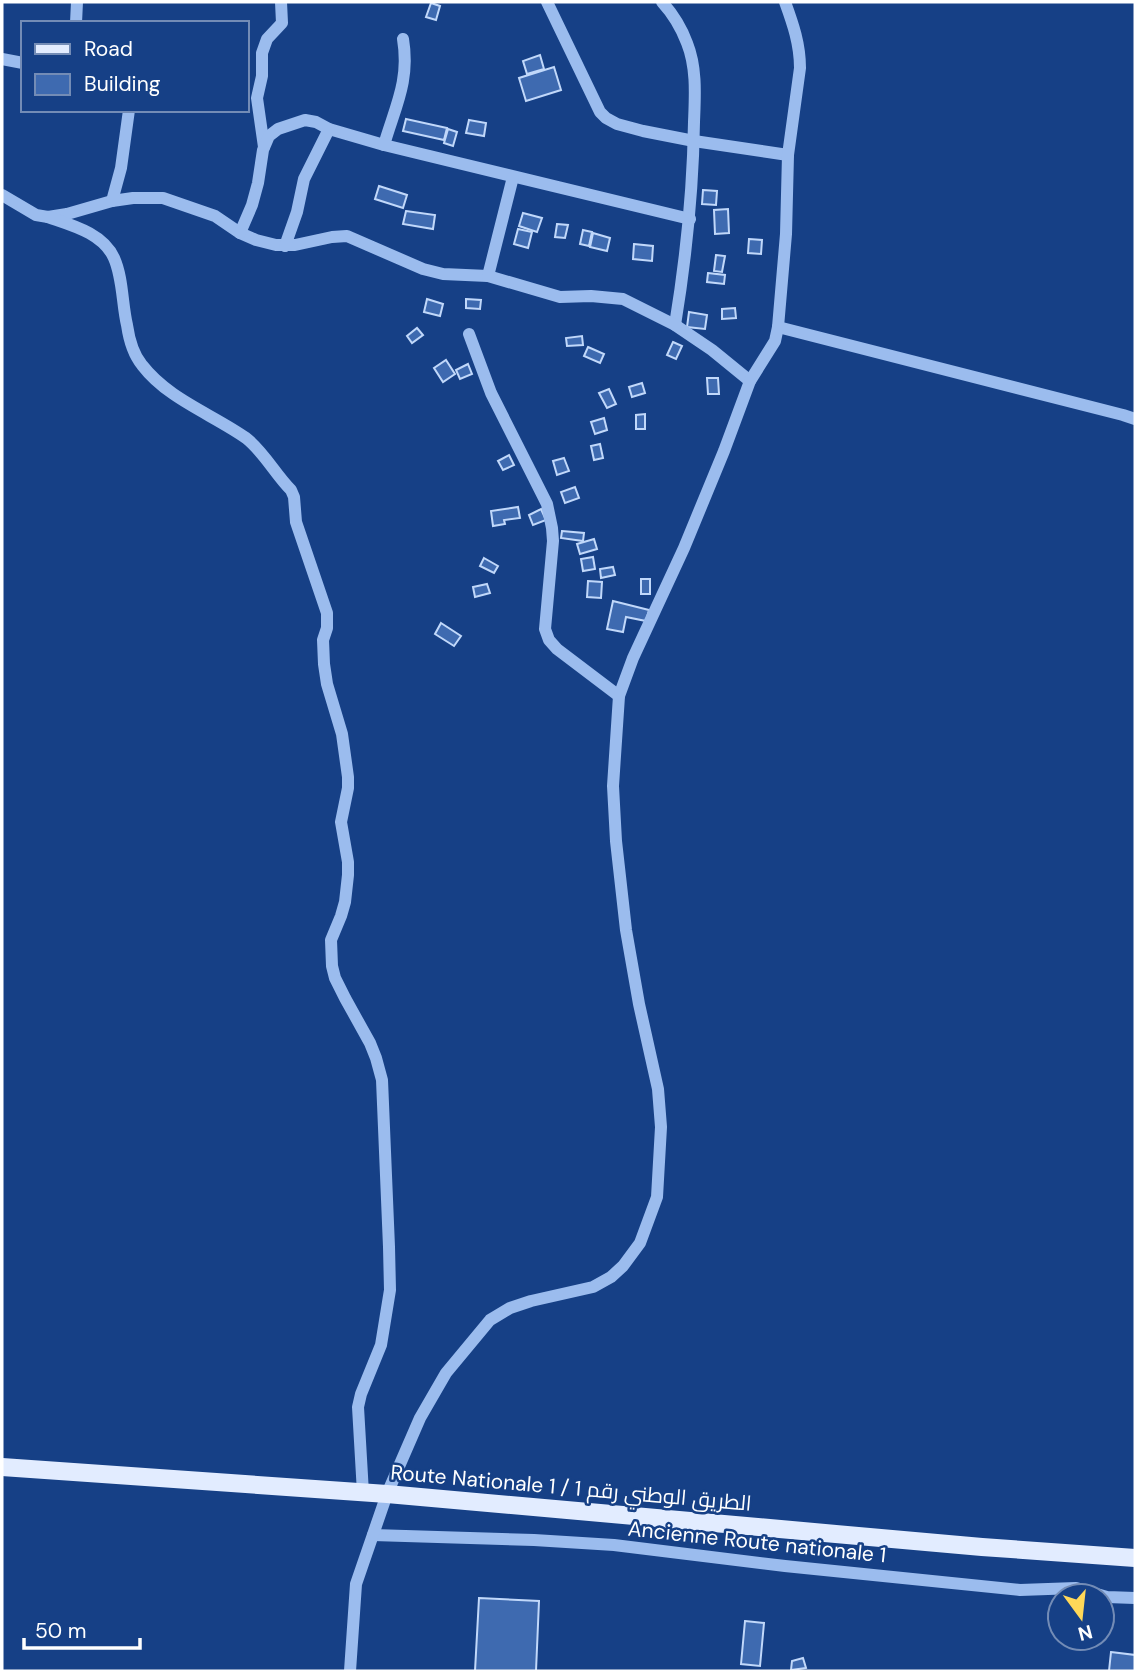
<svg xmlns="http://www.w3.org/2000/svg" width="1137" height="1673" font-family="'DM Sans',Cairo,sans-serif">
<style>
.building{fill:#3e6ab0;stroke:#c1d8fa;stroke-width:2}
.lines{fill:none;stroke-linecap:round;stroke-linejoin:round}
.minor{stroke:#9bbcee;stroke-width:12}
.major{stroke:#e2ecff;stroke-width:18}
.labels{text-anchor:middle;stroke-width:5;stroke-linejoin:round;paint-order:stroke}
.street-label{font-size:21px;fill:#fff;stroke:#164086}
</style>
<rect width="100%" height="100%" fill="#164086"/>
<g class="building">
<path d="M431,3L440,6L436,20L426,17Z"/>
<path d="M540,55L544,69L527,74L523,61Z"/>
<path d="M554,67L561,90L526,101L519,78Z"/>
<path d="M406,119L447,128L444,140L403,131Z"/>
<path d="M469,120L486,123L484,136L466,133Z"/>
<path d="M448,129L457,132L453,146L444,143Z"/>
<path d="M379,186L407,195L403,208L375,199Z"/>
<path d="M703,190L717,191L716,205L702,204Z"/>
<path d="M728,209L729,233L715,234L714,210Z"/>
<path d="M406,211L435,215L433,229L403,224Z"/>
<path d="M523,213L542,218L537,232L519,226Z"/>
<path d="M557,224L568,225L565,238L555,237Z"/>
<path d="M518,229L532,232L528,248L514,244Z"/>
<path d="M583,230L592,232L589,246L580,244Z"/>
<path d="M593,233L610,238L607,251L590,247Z"/>
<path d="M749,239L762,240L761,254L748,253Z"/>
<path d="M634,244L653,246L652,261L633,259Z"/>
<path d="M716,255L725,256L722,272L714,271Z"/>
<path d="M708,273L725,275L724,284L707,282Z"/>
<path d="M427,299L443,304L440,316L424,312Z"/>
<path d="M466,299L481,300L480,309L466,308Z"/>
<path d="M735,308L736,318L722,319V309Z"/>
<path d="M689,312L707,315L705,329L687,327Z"/>
<path d="M417,328L423,335L412,343L407,336Z"/>
<path d="M582,336L583,345L567,346L566,338Z"/>
<path d="M673,342L682,346L676,359L667,355Z"/>
<path d="M588,347L604,354L600,363L584,356Z"/>
<path d="M446,360L455,374L443,382L434,368Z"/>
<path d="M468,364L472,374L460,379L456,370Z"/>
<path d="M707,378H718L719,394H708Z"/>
<path d="M642,383L645,393L632,397L629,387Z"/>
<path d="M609,389L616,404L607,408L599,393Z"/>
<path d="M645,414V429H636V415Z"/>
<path d="M604,418L607,430L595,434L591,422Z"/>
<path d="M600,444L603,458L594,460L591,446Z"/>
<path d="M509,455L514,465L503,470L498,461Z"/>
<path d="M564,458L569,471L557,475L553,461Z"/>
<path d="M575,487L579,498L565,503L561,492Z"/>
<path d="M518,507L520,518L504,520L505,524L493,526L491,511Z"/>
<path d="M541,509L546,520L533,525L529,515Z"/>
<path d="M562,531L584,533L583,541L561,538Z"/>
<path d="M594,539L597,549L580,554L577,544Z"/>
<path d="M593,557L595,569L583,571L581,559Z"/>
<path d="M484,558L498,566L494,573L480,566Z"/>
<path d="M613,567L615,575L601,578L600,569Z"/>
<rect x="641" y="579" width="9" height="15"/>
<path d="M588,581L602,582L601,598L587,597Z"/>
<path d="M487,584L490,593L475,597L473,587Z"/>
<path d="M613,601L649,610L646,621L626,617L623,632L607,629Z"/>
<path d="M441,623L461,636L454,646L435,634Z"/>
<path d="M479,1598L539,1601L536,1671H475Z"/>
<path d="M745,1621L764,1623L760,1666L741,1664Z"/>
<path d="M1111,1652L1135,1655V1671H1109Z"/>
<path d="M803,1658L806,1668L791,1670L792,1661Z"/>
</g>
<g class="lines">
<g class="minor">
<path d="M547,2L600,112L606,118L617,124L643,131L694,141L788,155"/>
<path d="M662,2C673,14 681,27 687,43C697,68 695,96 694,122C693,191 686,258 675,325"/>
<path d="M76,23L77,2"/>
<path d="M2,59L23,63"/>
<path d="M384,145C395,107 410,81 403,39"/>
<path d="M264,147L257,98L262,76V53L267,39L282,23L281,2"/>
<path d="M2,195L36,215L48,217L67,214L112,201L133,198H163L215,216L240,233L256,240L276,245H295L332,237L347,236L423,269L443,274L488,276L560,297L591,296L623,299L675,325L712,350L750,381"/>
<path d="M112,201L121,168L129,110"/>
<path d="M48,217C71,225 103,233 114,258C123,278 122,304 127,325C129,339 133,354 142,365C168,399 212,414 246,438C264,452 275,474 291,490L294,497L296,522L327,613V628L323,640L324,664L327,684L342,734L348,777V788L341,822L348,862V875L345,902L341,916L331,940L332,966L335,978L345,998L370,1043L376,1058L382,1080L389,1247L390,1290L381,1345L361,1394L358,1407L363,1493"/>
<path d="M240,233L252,205L258,183L263,150L269,136L278,129L305,120L316,122L329,129L384,145L690,219"/>
<path d="M285,246L297,212L304,179L329,129"/>
<path d="M488,276L513,177"/>
<path d="M778,327L1123,415L1135,419"/>
<path d="M469,334L491,393L547,504L552,528L553,541L545,629L549,640L557,649L619,696"/>
<path d="M373,1535L534,1540L614,1545L785,1566L1020,1590L1076,1588L1107,1597L1135,1598"/>
<path d="M350,1671L356,1584L387,1494L420,1418L446,1373L490,1320L510,1308L531,1301L593,1287L611,1277L623,1266L640,1243L657,1197L661,1127L658,1089L639,1004L626,930L616,841L613,786L619,696L633,658L684,548L724,451L750,381L775,341L778,327L786,234L788,155L800,68C800,44 793,24 785,2"/>
</g>
<path class="major" d="M2,1467L387,1494L982,1547L1135,1558"/>
</g>
<g class="labels">
<g class="street-label">
<text transform="translate(571 1488) rotate(5)" y="7">Route Nationale 1 / الطريق الوطني رقم 1</text>
<text transform="translate(757 1542) rotate(6)" y="7">Ancienne Route nationale 1</text>
</g>
</g>
<rect width="1137" height="1673" fill="none" stroke="#ffffff" stroke-width="7"/>
<rect x="21" y="21" width="228" height="91" fill="#164086" stroke="#738cb6" stroke-width="2"/>
<rect x="35" y="44" width="35" height="10" fill="#e2ecff" stroke="#738cb6" stroke-width="2"/>
<text x="84" y="56" font-size="21" fill="#ffffff">Road</text>
<rect x="35" y="74" width="35" height="21" fill="#3e6ab0" stroke="#738cb6" stroke-width="2"/>
<text x="84" y="91" font-size="21" fill="#ffffff">Building</text>
<g transform="translate(1081 1617) rotate(165)"><circle r="33" fill="#164086" stroke="#738cb6" stroke-width="2"/>
<path d="M0-5L12 26L0 18L-12 26Z" fill="#ffd858"/>
<text y="-10" font-size="19" font-weight="bold" text-anchor="middle" fill="#ffffff">N</text>
</g>
<path d="M24 1638v10h116v-10" fill="none" stroke="#ffffff" stroke-width="3.5"/>
<text x="35" y="1638" font-size="21" fill="#ffffff" stroke="#164086" stroke-width="5" paint-order="stroke">50 m</text>
</svg>
